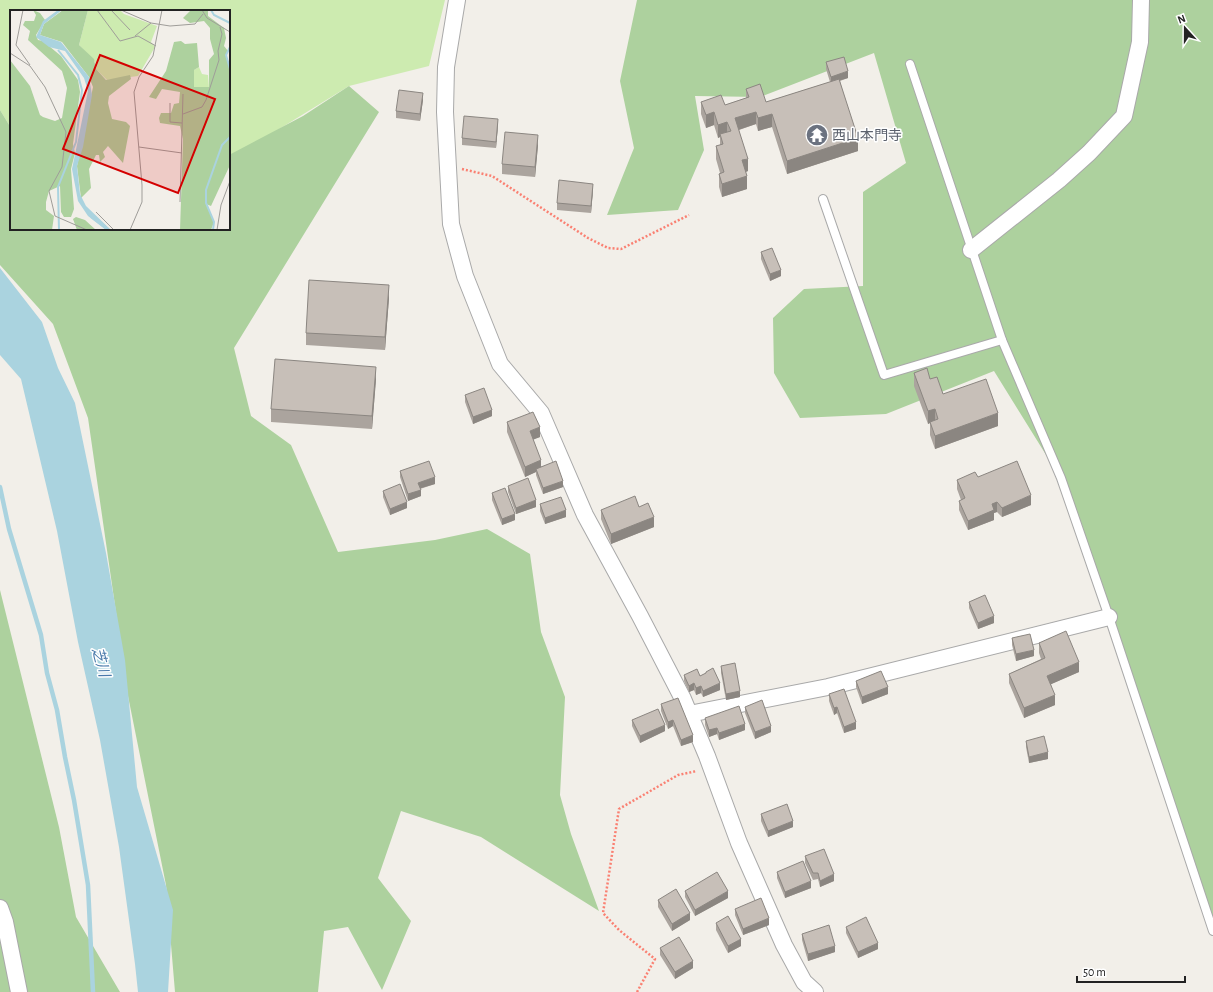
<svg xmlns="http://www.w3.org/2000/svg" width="1213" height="992" font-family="'Alegreya Sans','Noto Sans JP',sans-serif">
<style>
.grass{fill:#cdebb0}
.forest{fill:#add19e}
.water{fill:#aad3df}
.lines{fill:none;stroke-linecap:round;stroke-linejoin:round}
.stream{stroke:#aad3df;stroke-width:4.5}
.service-casing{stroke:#a9a9a9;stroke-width:10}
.minor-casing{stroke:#a9a9a9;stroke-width:18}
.path{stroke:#fa8072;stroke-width:2.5;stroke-dasharray:2 2;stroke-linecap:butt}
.service{stroke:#fff;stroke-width:8}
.minor{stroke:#fff;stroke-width:16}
.wall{fill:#aba49e}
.shaded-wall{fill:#8b8681}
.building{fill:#c7bfb8;stroke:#8b8681}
.labels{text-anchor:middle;stroke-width:3;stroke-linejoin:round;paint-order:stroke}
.worship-label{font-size:14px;fill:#5b616d;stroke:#fff;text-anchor:start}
.water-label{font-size:15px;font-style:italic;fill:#4a7aab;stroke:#fff}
.inset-river{fill:none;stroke:#aad3df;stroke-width:2}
.inset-road{fill:none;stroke:#9f9d99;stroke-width:1}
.view{fill:#d40000;fill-opacity:0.15;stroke:#d40000;stroke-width:2}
.inset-edge{fill:none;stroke:#222;stroke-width:2}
</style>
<rect width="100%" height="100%" fill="#f2efe9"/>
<path class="grass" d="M0,0H445L429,66L349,86L229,160V11H11V128L0,110Z"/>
<g class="forest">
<path d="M637,0H1213V926L1061,479L994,371L886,414L800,418L774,373L773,318L804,289L863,286V192L906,163L874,53L760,97L695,96L704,150L678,210L607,215L634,148L620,81Z"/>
<path d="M349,86L379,112L234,348L251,416L291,445L338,552L435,540L487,529L530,554L541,632L565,697L560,795L571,834L599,911L481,837L401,811L378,878L411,921L382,990L348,927L324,931L318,992H175L166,885L128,696L88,418L53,324L0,265V110L11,128V229H229V155L303,116Z"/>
<path d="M0,590L59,827L76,917L120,992H0Z"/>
</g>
<path class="water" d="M0,268L42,322L58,368L75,403L106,553L125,660L137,787L173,910L168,992H138L135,964L119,847L100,740L78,642L57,531L21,379L0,355Z"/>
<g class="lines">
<path class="stream" d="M0,487L9,529L41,635L47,673L57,710L65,757L74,800L88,885L93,992"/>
<g class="service-casing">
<g id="service">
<path d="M910,64L1002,340L1061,478L1109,617L1213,931"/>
<path d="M823,199L884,375L1002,340"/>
</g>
</g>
<g class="minor-casing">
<g id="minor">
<path d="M457,0L446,67L445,112L451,224L465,276L500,364L541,413L585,515L640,616L683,699L707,756L739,843L784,945L804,982L815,992"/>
<path d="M971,250L1059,180L1089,153L1124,116L1140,42L1141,0"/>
<path d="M689,714L828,687L1109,617"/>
<path d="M0,908L5,922L19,992"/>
</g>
</g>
<g class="path">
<path d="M462,169L492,176L588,238L608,248L621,249L689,215"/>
<path d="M637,992L655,959L619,930L603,913L619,809L678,775L697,771"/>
</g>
<use href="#service" class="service"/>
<use href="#minor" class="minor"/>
</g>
<g class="wall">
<path d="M826,62L848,78L840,81L858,151L787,174L772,127L758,131L756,124L739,130L748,171L746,172L747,189L722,197L719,187V174L720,173L716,159V146L720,145V137L718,138L714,125L706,128L701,114V102L725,105L746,98V89L766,102L830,82L826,69Z"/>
<path d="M423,100L420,121L396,118V111Z"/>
<path d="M498,125L496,148L462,145V138Z"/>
<path d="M538,145L535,177L502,174V164Z"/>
<path d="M593,190L591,213L557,210V203Z"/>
<path d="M761,252L781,276L770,281L761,259Z"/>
<path d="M389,298L385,350L306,345V333Z"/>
<path d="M914,373L930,379L943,394L998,426L935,449L930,435V423L928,424L914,386Z"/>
<path d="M376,379L372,429L271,422V409Z"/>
<path d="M465,395L492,416L473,424L465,402Z"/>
<path d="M507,422L540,437L533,439L541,466L563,487L543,494L536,475V472L525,477L507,432Z"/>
<path d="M400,471L435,484L420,489L421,496L408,501L400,477Z"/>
<path d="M978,477L1031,505L1002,517L997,512L994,513V520L968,530L959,510V501L961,500L957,489V480Z"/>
<path d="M508,486L536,507L516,514L508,492Z"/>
<path d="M383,491L407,508L390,515L383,497Z"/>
<path d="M492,493L515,520L502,525L492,500Z"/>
<path d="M540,504L566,517L545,524L540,511Z"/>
<path d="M639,507L654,527L611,544L601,519V510Z"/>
<path d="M969,602L994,623L978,629L969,608Z"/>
<path d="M1012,638L1034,656L1016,661L1012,645Z"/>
<path d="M1039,643L1079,672L1051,684L1055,705L1024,718L1009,683V674L1041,659L1039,653Z"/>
<path d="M721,666L740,697L726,700L721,673Z"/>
<path d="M706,672L720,690L703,697L701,693L696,695L694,690L689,692L684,681V675L700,676L706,673Z"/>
<path d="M856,681L888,694L862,704L856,687Z"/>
<path d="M829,694L856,729L844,733L837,713L834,715L829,701Z"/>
<path d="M661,704L693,742L681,746L673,726L668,729L661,711Z"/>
<path d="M745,707L771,732L755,739L745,713Z"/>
<path d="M705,718L745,730L719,740L717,734L709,737L705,725Z"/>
<path d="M632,720L665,731L640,743L632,726Z"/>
<path d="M1026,741L1048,759L1029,763L1026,747Z"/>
<path d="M761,814L793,827L768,837L761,821Z"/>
<path d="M805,856L834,881L820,887L818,879L813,880L805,863Z"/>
<path d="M777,872L811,888L785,898L777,878Z"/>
<path d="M685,891L728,898L695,916L685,897Z"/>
<path d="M658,900L690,920L672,931L658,907Z"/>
<path d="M735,909L769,925L743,935L735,915Z"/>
<path d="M716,923L741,946L728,953L716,930Z"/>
<path d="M846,927L878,949L858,958L846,933Z"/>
<path d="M802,934L835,952L808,961L802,940Z"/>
<path d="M660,948L693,968L675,979L660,955Z"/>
</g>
<g class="shaded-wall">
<path d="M848,71V78L831,83V77Z"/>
<path d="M423,93V100L420,121V114Z"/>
<path d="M714,112V125L706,128V115Z"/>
<path d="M756,112V124L735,131V118Z"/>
<path d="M772,114V127L758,131V118Z"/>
<path d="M498,119V125L496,148V142Z"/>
<path d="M727,122V135L720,134V137L718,138V125Z"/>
<path d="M538,135V145L535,177V167Z"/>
<path d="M858,138V151L787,174V161Z"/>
<path d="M748,159V171L742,173V160Z"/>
<path d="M747,176V189L722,197V184Z"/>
<path d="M593,184V190L591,213V206Z"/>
<path d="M781,270V276L770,281V274Z"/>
<path d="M389,285V298L385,350V337Z"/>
<path d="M376,367V379L372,429V416Z"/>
<path d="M935,409V422H930V423L928,424V411Z"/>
<path d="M492,410V416L473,424V417Z"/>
<path d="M998,413V426L935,449V436Z"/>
<path d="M540,427V437L530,441V431Z"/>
<path d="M541,460V470L536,469V472L525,477V467Z"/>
<path d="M435,477V484L418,489V483Z"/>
<path d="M563,481V487L543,494V488Z"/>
<path d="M421,490V496L408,501V494Z"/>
<path d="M1031,495V505L1002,517V508Z"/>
<path d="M536,500V507L516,514V508Z"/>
<path d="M407,502V508L390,515V509Z"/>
<path d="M997,502V512L994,513V520L968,530V521L992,504Z"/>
<path d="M566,510V517L545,524V518Z"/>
<path d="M515,514V520L502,525V519Z"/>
<path d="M654,517V527L611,544V534Z"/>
<path d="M994,616V623L978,629V623Z"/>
<path d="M1034,650V656L1016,661V654Z"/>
<path d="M1079,662V672L1047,686V676Z"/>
<path d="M694,683V690L689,692V686Z"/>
<path d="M720,683V690L703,697V691Z"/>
<path d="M701,686V693L696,695V688Z"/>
<path d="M888,687V694L862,704V697Z"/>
<path d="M740,691V697L726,700V694Z"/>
<path d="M1055,695V705L1024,718V708Z"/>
<path d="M837,707V713L834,715V708Z"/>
<path d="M673,720V726L668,729V722Z"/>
<path d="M856,722V729L844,733V727Z"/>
<path d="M745,724V730L719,740V733Z"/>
<path d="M665,725V731L640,743V736Z"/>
<path d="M771,726V732L755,739V732Z"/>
<path d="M717,728V734L709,737V730Z"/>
<path d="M693,735V742L681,746V740Z"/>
<path d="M1048,752V759L1029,763V757Z"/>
<path d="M793,821V827L768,837V831Z"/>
<path d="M834,874V881L820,887V881Z"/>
<path d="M811,881V888L785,898V892Z"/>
<path d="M728,891V898L695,916V910Z"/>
<path d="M690,913V920L672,931V924Z"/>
<path d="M769,918V925L743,935V929Z"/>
<path d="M741,939V946L728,953V946Z"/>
<path d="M878,943V949L858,958V952Z"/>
<path d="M835,946V952L808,961V954Z"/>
<path d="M693,961V968L675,979V972Z"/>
</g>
<g class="building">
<path d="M844,57L848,71L831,77L826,62Z"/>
<path d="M839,79L858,138L787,161L772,114L758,118L756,112L735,118L748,159L742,160L747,176L722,184L719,174L724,172L716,146L723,144L720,134L731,131L727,122L718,125L714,112L706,115L701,102L721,95L725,105L749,97L746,89L760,84L766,102Z"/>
<path d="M399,90L423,93L420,114L396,111Z"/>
<path d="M464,116L498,119L496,142L462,138Z"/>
<path d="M505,132L538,135L535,167L502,164Z"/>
<path d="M559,180L593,184L591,206L557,203Z"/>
<path d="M772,248L781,270L770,274L761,252Z"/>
<path d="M309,280L389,285L385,337L306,333Z"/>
<path d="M275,359L376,367L372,416L271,409Z"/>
<path d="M927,368L930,379L937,377L943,394L986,379L998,413L935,436L930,422L938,419L935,409L928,411L914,373Z"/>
<path d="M484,388L492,410L473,417L465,395Z"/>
<path d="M533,412L540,427L530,431L541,460L525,467L507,422Z"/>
<path d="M429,461L435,477L418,483L421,490L408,494L400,471Z"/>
<path d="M556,461L563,481L543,488L536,469Z"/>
<path d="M1017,461L1031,495L1002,508L997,502L992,504L994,510L968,521L959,501L965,498L957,480L975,472L978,477Z"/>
<path d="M528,478L536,500L516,508L508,486Z"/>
<path d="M400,484L407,502L390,509L383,491Z"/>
<path d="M505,488L515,514L502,519L492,493Z"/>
<path d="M635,496L639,507L648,503L654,517L611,534L601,510Z"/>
<path d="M561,497L566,510L545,518L540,504Z"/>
<path d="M985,595L994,616L978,623L969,602Z"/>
<path d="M1066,631L1079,662L1047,676L1055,695L1024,708L1009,674L1045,658L1039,643Z"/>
<path d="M1030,634L1034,650L1016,654L1012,638Z"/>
<path d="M735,663L740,691L726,694L721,666Z"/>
<path d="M713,668L720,683L703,691L701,686L696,688L694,683L689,686L684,675L697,669L700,676L706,673V672Z"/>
<path d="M881,671L888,687L862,697L856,681Z"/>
<path d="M844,689L856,722L844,727L837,707L834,708L829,694Z"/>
<path d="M678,698L693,735L681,740L673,720L668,722L661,704Z"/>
<path d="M762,700L771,726L755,732L745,707Z"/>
<path d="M739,706L745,724L719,733L717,728L709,730L705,718Z"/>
<path d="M658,709L665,725L640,736L632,720Z"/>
<path d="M1044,736L1048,752L1029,757L1026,741Z"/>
<path d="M787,804L793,821L768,831L761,814Z"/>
<path d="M824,849L834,874L820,881L818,873H813L805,856Z"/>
<path d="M803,861L811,881L785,892L777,872Z"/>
<path d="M717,872L728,891L695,910L685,891Z"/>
<path d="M676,889L690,913L672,924L658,900Z"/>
<path d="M761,898L769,918L743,929L735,909Z"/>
<path d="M728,916L741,939L728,946L716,923Z"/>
<path d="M866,917L878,943L858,952L846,927Z"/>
<path d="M829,925L835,946L808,954L802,934Z"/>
<path d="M679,937L693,961L675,972L660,948Z"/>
</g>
<defs>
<g id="temple-disc" transform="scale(1.15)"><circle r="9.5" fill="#6b7280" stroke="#fff"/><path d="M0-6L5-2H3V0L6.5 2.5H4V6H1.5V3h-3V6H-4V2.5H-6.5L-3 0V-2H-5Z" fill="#fff"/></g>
</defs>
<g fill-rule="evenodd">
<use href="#temple-disc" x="817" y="135"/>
</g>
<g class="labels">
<g class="worship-label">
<text x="832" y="140">西山本門寺</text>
</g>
<g class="water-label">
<text transform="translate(101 662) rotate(75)" y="5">芝川</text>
</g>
</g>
<g transform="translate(10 10)">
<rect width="220" height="220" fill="#f2efe9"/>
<path d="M78,0H110L114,4L147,16L141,32L145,37L128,66L97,70L86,59L85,52L69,35ZM189,57L192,64L198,65L199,78L184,77V60Z" fill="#cdebb0"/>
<path d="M23,0L30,3L35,10L26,25L28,30L33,31L51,46L68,70L70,82L63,134L65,143L61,159L64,199L61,207H54L51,202L50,176L39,181L36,192V200L44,206L42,220H0V50L20,76L30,105L33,107L45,111L52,108L57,78L52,61L18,30L20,21L13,15L15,11H24L26,5ZM53,0H78L69,35L84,49L86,59L96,70L120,65L121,69L99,86L98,93L102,109L116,112L120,116L113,153L98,136L93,142L95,147L90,152L89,145H86L79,159L81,178L71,188L67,156L83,77L79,67L52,32L30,25L34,14ZM181,0H198V6L214,18L216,28L214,36L218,41L216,46L220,55V155L201,196L196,194L204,212L201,220H170L173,129L170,116L150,113L149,108L151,103H161L164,94L169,93L170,82L152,79L146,89L139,87L156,61L164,32L171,31L175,34L187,33L189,57L184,60V77H199V50L204,44L200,29V18L194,11L180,13L173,8ZM66,207L75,210L86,220H67L63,209Z" fill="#add19e"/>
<path d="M48,0H52L34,14L30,25L51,32L79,67L82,85L73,137L67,156L70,184L76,196L101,220H96L78,206L68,191L62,159L78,81L74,68L55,41L39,37L26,27L33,11Z" fill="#aad3df"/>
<path class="inset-river" d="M201,0L204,5L220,13M220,37L216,45L220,59M48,40L68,65L72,80L66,132L48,177L49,220M81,207L98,220M203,220L204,212L196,193V180L212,135L220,127"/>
<path class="inset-road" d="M13,0L6,35L20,55M87,0L110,31L128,26L146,36M101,0L120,20M111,0L141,13L160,16L185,14L193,4M192,0L197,8L220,22M125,26L141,13M0,43L20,56L35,77L56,122L52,157L39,181L45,206L77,220M160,93V112L172,113M173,104L192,97L196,90L209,50L208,41L212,24L210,17M129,137L172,143M170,192L173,84M86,202L104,220M120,220L132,192V175L124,82L129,67L143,46L152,0M207,220L211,195L220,171"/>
<path class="view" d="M90,45L205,89L168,183L53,139Z"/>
<rect width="220" height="220" class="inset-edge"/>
</g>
<g transform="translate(1185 28) rotate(339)" stroke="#ffffff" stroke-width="3" paint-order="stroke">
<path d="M0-3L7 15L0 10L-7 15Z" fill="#222222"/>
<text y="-6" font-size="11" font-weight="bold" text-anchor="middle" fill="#222222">N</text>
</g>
<path d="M1077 976v6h108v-6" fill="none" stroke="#222222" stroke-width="2"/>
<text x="1083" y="976" font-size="12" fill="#222222" stroke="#ffffff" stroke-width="3" paint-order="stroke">50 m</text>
</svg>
